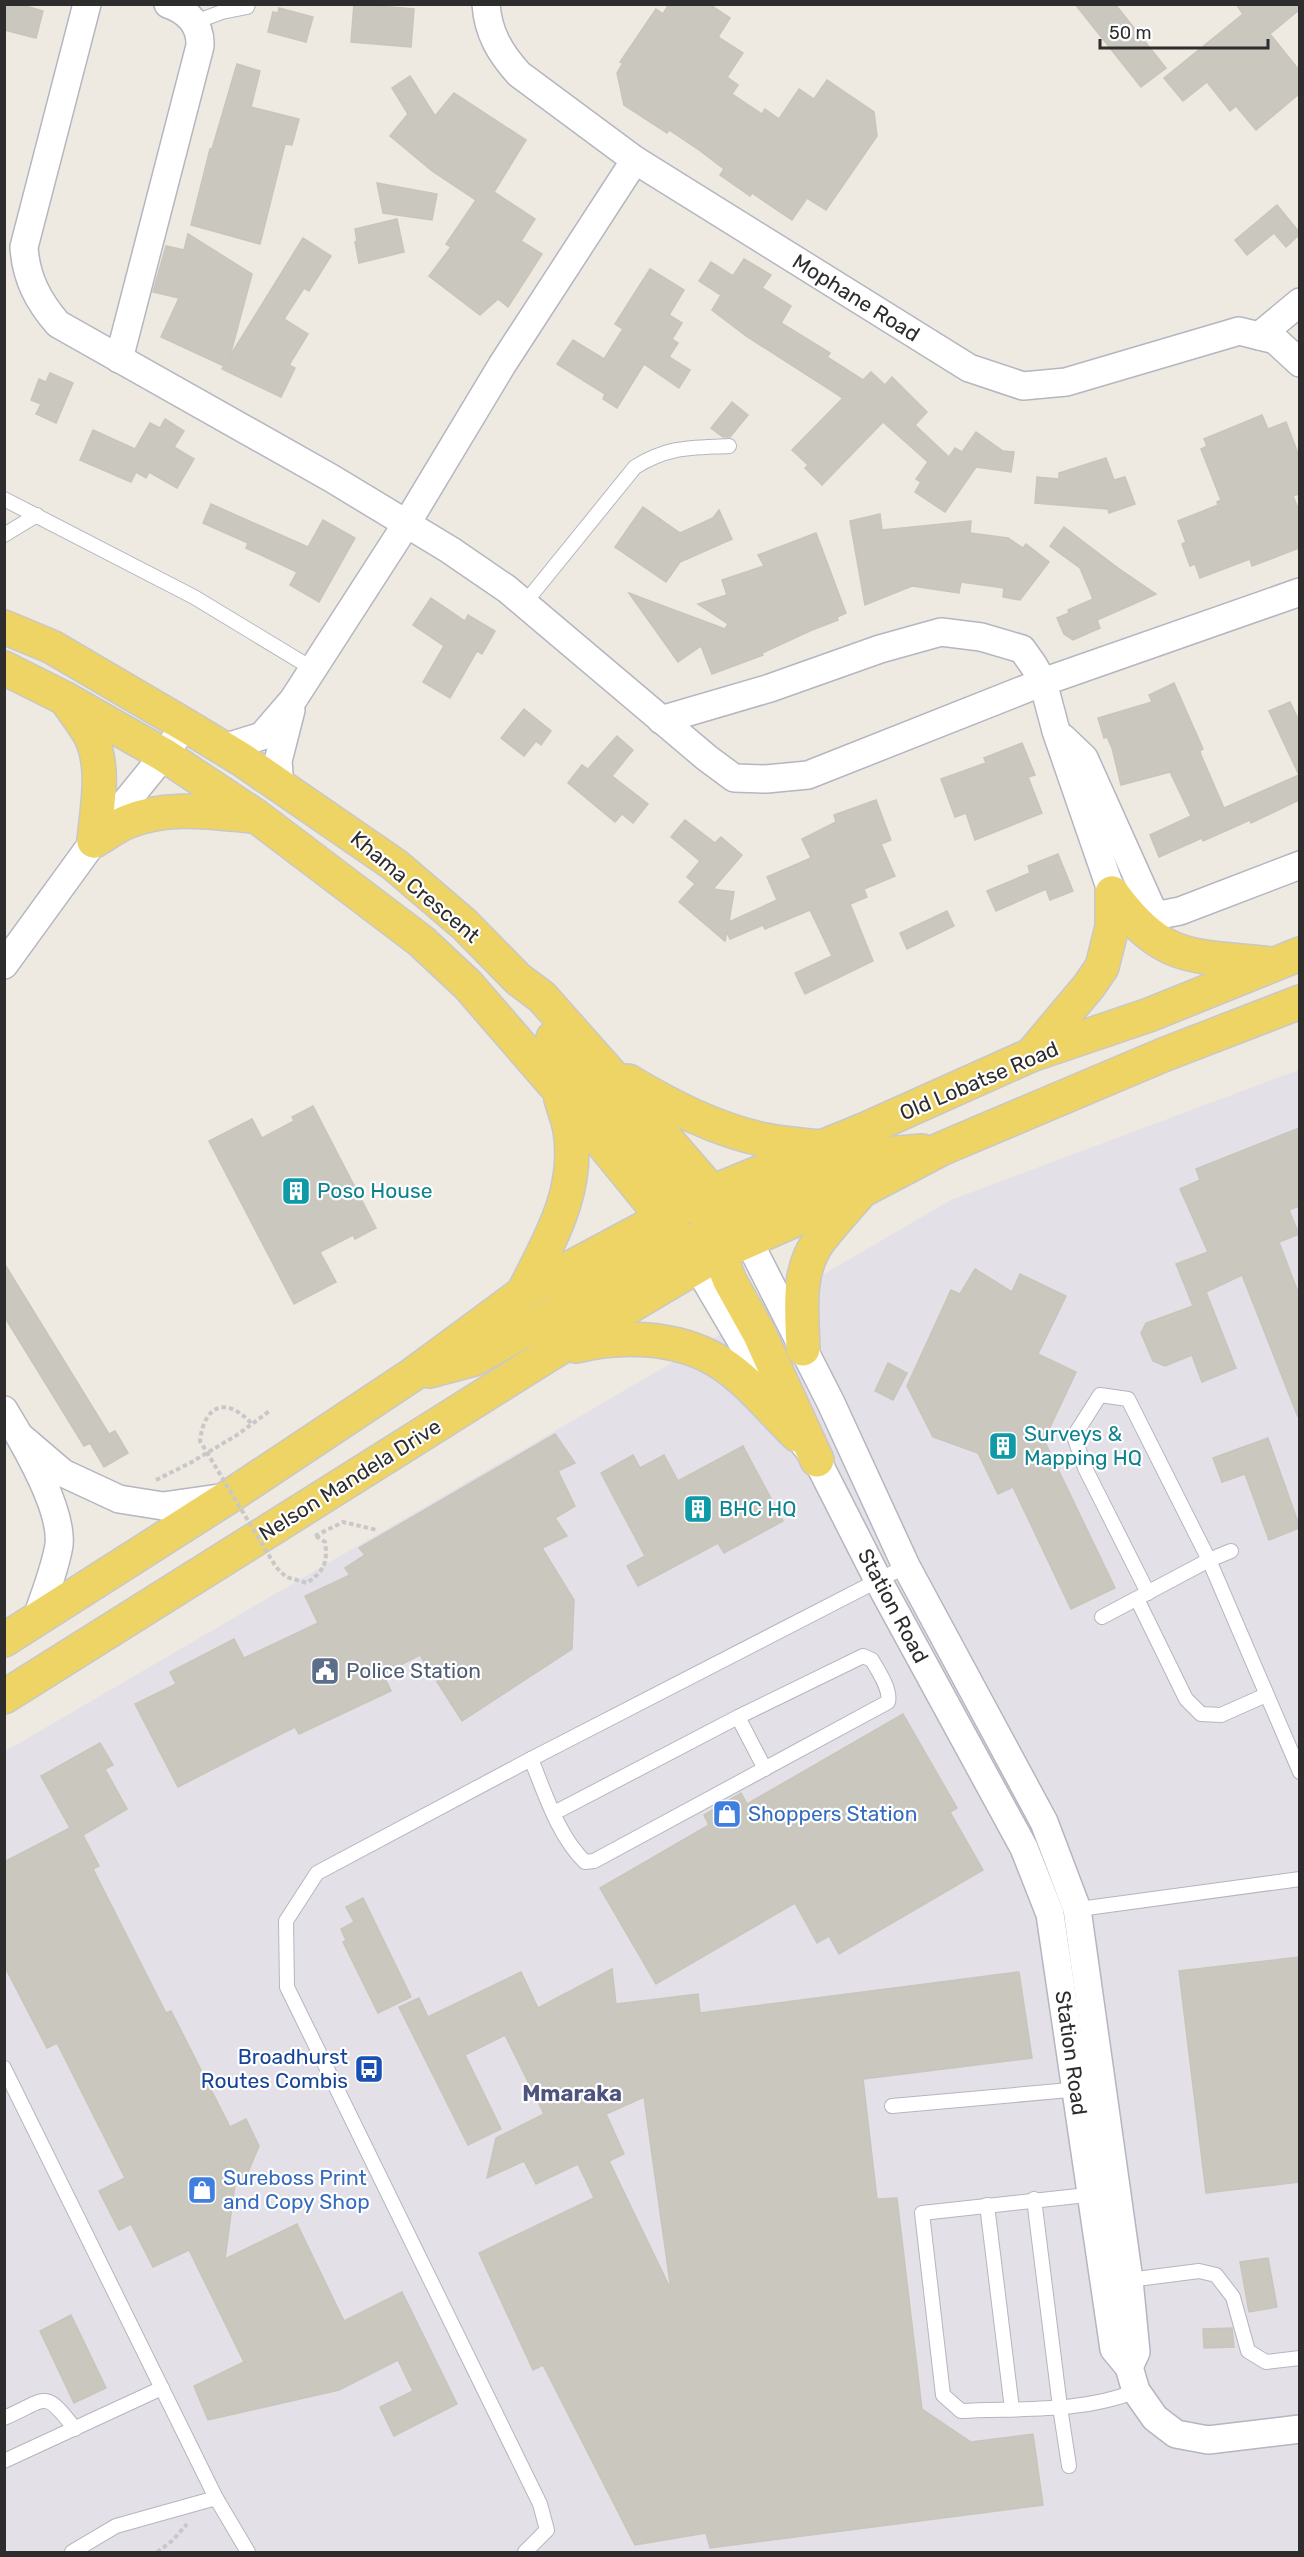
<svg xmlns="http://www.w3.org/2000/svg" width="1304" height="2557" font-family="Rubik,sans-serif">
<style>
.industrial{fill:#e3e0e7}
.building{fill:#cac7bf;stroke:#cac5ba;stroke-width:1.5;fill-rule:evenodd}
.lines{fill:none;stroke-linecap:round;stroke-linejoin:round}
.service-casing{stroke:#b4b6c0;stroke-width:16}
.minor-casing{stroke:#b4b6c0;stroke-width:30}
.primary-casing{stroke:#c8c8c8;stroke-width:36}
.path{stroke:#c8c8c8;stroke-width:4;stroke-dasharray:4.5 3;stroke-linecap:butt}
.service{stroke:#fff;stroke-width:14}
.minor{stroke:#fff;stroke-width:27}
.primary{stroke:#eed465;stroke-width:33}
.path-bridge{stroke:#c8c8c8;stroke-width:4;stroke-dasharray:4.5 3;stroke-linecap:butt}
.labels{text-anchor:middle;stroke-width:4.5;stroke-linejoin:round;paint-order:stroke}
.street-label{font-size:21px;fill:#2d2d2d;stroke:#fff}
.culture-label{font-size:21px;fill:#0d838f;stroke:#fff;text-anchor:start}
.service-label{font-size:21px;fill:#4e5e75;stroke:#fff;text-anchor:start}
.shop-label{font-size:21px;fill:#366cbe;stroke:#fff;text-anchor:start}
.transit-label{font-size:21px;fill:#164399;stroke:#fff;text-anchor:end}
.neighbourhood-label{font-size:22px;font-weight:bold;fill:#4e547e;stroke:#fff}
</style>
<rect width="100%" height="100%" fill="#eee9e1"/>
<path class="industrial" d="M1299,1070V2552H5L4,1752L951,1200Z"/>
<g class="building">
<path d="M4,4H19L43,11L36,38L4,30Z"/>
<path d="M354,4L414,9L411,47L351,42Z"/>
<path d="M669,4H709L730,18L718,37L743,53L727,77L738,85L732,94L762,114L765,109L779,119L799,89L814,99L827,80L874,112L877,136L826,210L807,198L792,220L752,193L750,196L720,175L724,169L699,150L669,130L667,133L624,105L617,73L623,63L620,62L656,9L663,14Z"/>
<path d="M1075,4H1115L1166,68L1141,87Z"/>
<path d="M1236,4H1299V10L1270,34L1299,70V94L1256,130L1236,106L1230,111L1207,82L1183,101L1164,78L1243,14Z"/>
<path d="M279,8L313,17L306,42L268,32L273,12L278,13Z"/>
<path d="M237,64L260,71L251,107L299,119L292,145L285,144L260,244L191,225L210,149H212Z"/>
<path d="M410,76L435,116L454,93L526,140L494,192L535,219L521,241L542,254L508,307L498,299L480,315L429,276L451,247L446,244L476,200L432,171L390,136L408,114L392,88Z"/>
<path d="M377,183L437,194L432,220L383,213Z"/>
<path d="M1277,205L1299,232V235L1286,247L1274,233L1247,255L1235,240Z"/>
<path d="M397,219L404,252L359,263L355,242L357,241L355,229Z"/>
<path d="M188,234L252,274L230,356L303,238L331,256L309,291L304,288L284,319L308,334L289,365L295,368L281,397L222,369L224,366L161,337L179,298L153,292L166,246L184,250Z"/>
<path d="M744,259L771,275L762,288L791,306L781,323L830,353L827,357L863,380L871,372L885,385L892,377L927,412L915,425L949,457L955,448L962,452L976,432L1003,451L1014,452L1011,472L976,467L945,512L915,492L921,482L916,479L928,462L883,422L822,485L805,468L808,465L792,450L843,398L746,336L712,310L721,295L699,281L711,262L733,276Z"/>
<path d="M650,269L684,290L669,315L682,323L672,339L678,343L669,357L690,370L679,388L644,364L617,408L603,399L605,394L557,364L573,340L604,359L623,329L615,324Z"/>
<path d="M50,373L73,383L56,423L36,414L41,404L31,400L39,379L46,382Z"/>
<path d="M732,402L748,415L730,437H723L711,428Z"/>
<path d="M1262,415L1268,429L1286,422L1299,456V494L1293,496L1299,511V548L1252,566L1250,559L1200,578L1195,564L1190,566L1182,544L1186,542L1178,521L1218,505L1217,502L1221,500L1201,449L1207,446L1204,439Z"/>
<path d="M165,419L184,431L174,447L194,459L177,488L149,472L146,478L136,472L131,482L80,460L93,430L135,449L150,423L160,428Z"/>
<path d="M1106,458L1114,480L1125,477L1135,504L1109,513L1108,509L1035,503L1037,477L1059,479V473Z"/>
<path d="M211,504L308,547L323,520L355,538L319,602L290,585L297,572L246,548L248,543L203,523Z"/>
<path d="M643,507L680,533L713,518L719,510L732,539L680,562L666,582L615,547Z"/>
<path d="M880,514L882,530L971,521L970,533L1008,538L1023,548L1026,544L1049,562L1020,600L1003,597L1004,588L961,582L959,593L912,586L865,605L850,521Z"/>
<path d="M1064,527L1118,568L1156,594L1097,620L1100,628L1073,640L1064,634L1057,618L1069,613L1068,610L1093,599L1080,568L1050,546Z"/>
<path d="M816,533L846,613L837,617L838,620L812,630L762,653L763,655L712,674L701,646L678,662L629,593L725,629L728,624L698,604L727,595L722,580L764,566L758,555Z"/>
<path d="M431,598L465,621L468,615L495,631L482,654L477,651L450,698L423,682L444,646L413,625Z"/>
<path d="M1174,683L1203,749L1200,751L1201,755L1224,808L1299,775L1269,711L1290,702L1299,721V800L1251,823L1250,820L1203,841L1202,838L1159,857L1150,835L1191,816L1170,772L1121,785L1112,748L1107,737L1104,738L1098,718L1152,702L1149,695Z"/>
<path d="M524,709L551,731L541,745L536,741L524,756L501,738Z"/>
<path d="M617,736L633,750L612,776L648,804L633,823L622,814L615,822L568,783L582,765L588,769Z"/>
<path d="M1022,743L1035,775L1028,777L1042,813L975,840L966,813L955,817L941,779L986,763L984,758Z"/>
<path d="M876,800L891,840L881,844L895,876L864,889L867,897L850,904L873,961L805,994L795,973L832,956L810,910L765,929L763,925L730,939L727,932L725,941L679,902L695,884L687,877L700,861L671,837L685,820L715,843L721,837L742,855L713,889L734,892L729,922L777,900L767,877L811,858L802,839L836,822L834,815Z"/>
<path d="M1058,854L1073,891L1050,900L1046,889L996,911L987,891L1030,873L1028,866Z"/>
<path d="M947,911L954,926L907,949L900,933Z"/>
<path d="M313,1106L376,1228L355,1239L353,1235L320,1252L336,1282L294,1304L209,1141L252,1119L262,1138L294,1121L292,1117Z"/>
<path d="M1299,1128V1206L1289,1210L1299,1234L1279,1242L1299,1295L1298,1417L1242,1275L1206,1292L1236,1368L1202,1382L1192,1355L1165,1366L1153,1361L1141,1333L1146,1323L1193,1306L1176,1264L1208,1252L1180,1189L1200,1180L1196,1169Z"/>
<path d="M4,1263L109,1434L115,1431L128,1453L104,1467L90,1443L84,1446L4,1316Z"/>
<path d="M975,1269L1012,1292L1020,1274L1066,1296L1038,1354L1076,1372L1044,1440L1115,1588L1071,1609L1013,1487L998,1494L978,1453L933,1437L907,1386L951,1290L960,1294Z"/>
<path d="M888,1363L907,1373L893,1400L875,1391Z"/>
<path d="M555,1434L575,1463L558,1471L575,1506L555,1518L567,1536L542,1548L574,1600L572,1649L462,1721L420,1655L383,1674L391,1691L299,1734L295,1727L178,1787L135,1704L176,1684L170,1672L234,1639L244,1658L318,1623L305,1596L350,1575L345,1568L365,1555L359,1548Z"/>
<path d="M1268,1438L1299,1525V1528L1269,1540L1245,1474L1222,1482L1213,1458Z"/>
<path d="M743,1446L783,1521L724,1553L718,1543L638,1586L627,1566L645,1556L601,1473L633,1455L640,1468L664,1455L678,1481Z"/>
<path d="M903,1714L957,1808L950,1812L983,1870L839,1954L829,1936L817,1943L795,1903L656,1984L600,1888L709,1825L704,1815L741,1793L747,1804Z"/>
<path d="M100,1743L113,1765L105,1769L127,1809L83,1835L99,1866L93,1869L166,2013L171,2011L230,2127L246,2119L259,2146L242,2186L235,2184L225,2259L297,2224L344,2321L402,2292L457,2404L394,2436L380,2407L413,2391L398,2360L339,2390L208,2420L194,2386L244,2362L189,2250L153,2267L131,2224L119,2230L99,2191L125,2178L57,2043L47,2048L4,1965V1862L70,1828L41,1776Z"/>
<path d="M363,1898L411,1997L378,2013L343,1942L346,1940L341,1929L354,1922L346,1907Z"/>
<path d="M1299,1957V2182L1206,2193L1179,1971Z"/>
<path d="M612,1969L616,2004L698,1994L700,2013L1019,1972L1032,2058L863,2079L877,2199L897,2198L922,2409L971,2442L1033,2434L1043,2505L710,2548L706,2533L635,2545L543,2365L533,2370L479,2253L594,2198L578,2164L536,2184L524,2161L487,2178L496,2138L544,2114L505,2035L465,2055L501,2129L468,2145L399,2007L419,1998L428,2017L521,1972L538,2008ZM644,2097L652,2155L671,2290L609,2161L624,2154L606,2114Z"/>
<path d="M1268,2258L1277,2307L1249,2312L1240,2262Z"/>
<path d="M71,2315L106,2388L74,2403L40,2331Z"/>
<path d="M1232,2328L1234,2347L1204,2348L1203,2329Z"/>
</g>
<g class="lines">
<g class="service-casing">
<g id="service">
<path d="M195,22L222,12L247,7L248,4"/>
<path d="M4,499L194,597L313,669"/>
<path d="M4,535L37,515"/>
<path d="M524,604L635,467C669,446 690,448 729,446"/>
<path d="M1148,1593L1085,1468L1074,1436L1100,1395L1128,1399L1209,1560L1300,1772"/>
<path d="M1137,1599L1186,1699L1201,1714L1221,1715L1266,1695"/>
<path d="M1102,1617L1209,1560L1231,1551"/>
<path d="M738,1717L765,1769"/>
<path d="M531,1759C545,1793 558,1836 585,1862L594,1861L888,1702C891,1689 878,1671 872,1660L863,1656L738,1717L554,1813"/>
<path d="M1072,1910L1300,1879"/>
<path d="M4,2068L216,2498L248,2552"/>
<path d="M892,2106L1081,2089"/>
<path d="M1096,2194L922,2213L943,2395L961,2411C1019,2408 1082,2413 1136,2391"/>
<path d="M1034,2199L1060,2407L1069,2466"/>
<path d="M987,2205L1012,2409"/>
<path d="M1129,2280L1199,2271L1216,2275L1233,2297L1248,2351L1266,2362L1300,2358"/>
<path d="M4,2418C47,2400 43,2387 75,2429"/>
<path d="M4,2461L162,2388"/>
<path d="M72,2552L116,2526L216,2498"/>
<path d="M525,2552L547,2530L540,2504L287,1987L286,1921L317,1873L531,1759L906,1566"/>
</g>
</g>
<g class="minor-casing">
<g id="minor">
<path d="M87,4L24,247C26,278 38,301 58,324L331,478L450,550L507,589L707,758L734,778L766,779L808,775L1043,682L1300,592"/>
<path d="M486,4C488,33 500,53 519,74L635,160L969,368L1023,386L1066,382L1239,331L1275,340L1300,363"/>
<path d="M1259,336L1300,302"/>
<path d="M119,359L200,46C201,25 188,11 168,4"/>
<path d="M661,720L770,688L880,649L941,632L981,637L1022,649L1034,666L1043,682L1056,731L1112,893"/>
<path d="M1063,738L1084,758L1155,916"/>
<path d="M223,748L262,736L293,700L407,523L502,365L635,160"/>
<path d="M280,786L278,761L291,710"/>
<path d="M1139,919L1180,911L1300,865"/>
<path d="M4,965L94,841L164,755L185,725"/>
<path d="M748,1240L831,1403L906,1566L1044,1822L1077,1909L1129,2280L1136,2352L1129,2367"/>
<path d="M697,1266L774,1397"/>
<path d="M4,1410C23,1441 63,1509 59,1545C55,1570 44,1596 36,1620"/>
<path d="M22,1438L63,1473L119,1499L163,1506L226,1497"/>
<path d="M804,1444L817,1460L879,1582L1024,1848L1050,1914L1114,2349L1129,2367L1136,2391L1155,2418L1176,2434L1208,2440L1300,2429"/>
</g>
</g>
<g class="primary-casing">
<g id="primary">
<path d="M4,627L52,647L185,725L241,759L395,865L464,924L518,979L542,997L605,1068L712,1192L748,1240"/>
<path d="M4,668L64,698L164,755L256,816L421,941L468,985L558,1089L664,1219L697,1266"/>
<path d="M69,704C76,714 84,724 90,735C106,766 97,808 94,841"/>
<path d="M94,841C105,835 115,827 127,822C166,805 210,812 251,816"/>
<path d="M1112,893C1163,963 1191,955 1271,964"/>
<path d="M553,1038L676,1200"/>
<path d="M1031,1055L1089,986L1102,967L1112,927V893"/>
<path d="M628,1081C670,1106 716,1130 765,1140C783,1144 802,1145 821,1147"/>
<path d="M707,1220L886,1154L922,1151"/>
<path d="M711,1234L730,1281L759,1333L817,1460"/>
<path d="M523,1293C549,1241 580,1192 570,1130C568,1120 564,1109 561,1099"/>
<path d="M576,1346C621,1335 674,1336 716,1360C747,1378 771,1410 797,1435"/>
<path d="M803,1349C802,1313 796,1272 819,1241C831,1225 845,1210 858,1195"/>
<path d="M429,1371L474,1359L681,1243L702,1238"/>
<path d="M4,1640L230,1496L412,1375L523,1293L712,1192L866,1129L1031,1055L1149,1015L1300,954"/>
<path d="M4,1697L553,1352L718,1254L863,1190L941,1149L1163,1055L1300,1002"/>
</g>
</g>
<g class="path">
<path d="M156,1480L190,1463L237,1435L271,1410"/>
<path d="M315,1536L343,1522L377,1530"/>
<path d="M157,2552L172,2541L187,2524"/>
</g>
<use href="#service" class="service"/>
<use href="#minor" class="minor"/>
<use href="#primary" class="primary"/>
<path class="path-bridge" d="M251,1423C226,1396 204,1405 200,1441L276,1567L286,1577L307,1583C324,1571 328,1563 325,1542L316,1536"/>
</g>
<defs>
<g id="building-square" transform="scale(1.5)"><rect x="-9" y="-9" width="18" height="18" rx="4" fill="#0f9aa8" stroke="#fff"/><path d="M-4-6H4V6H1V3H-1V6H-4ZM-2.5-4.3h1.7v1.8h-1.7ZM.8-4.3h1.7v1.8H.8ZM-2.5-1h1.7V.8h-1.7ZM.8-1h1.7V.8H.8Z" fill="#fff"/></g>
<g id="civic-square" transform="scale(1.5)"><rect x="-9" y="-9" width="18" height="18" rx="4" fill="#5c6f8a" stroke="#fff"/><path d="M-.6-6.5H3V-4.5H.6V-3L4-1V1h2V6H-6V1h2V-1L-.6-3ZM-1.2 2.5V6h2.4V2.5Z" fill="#fff"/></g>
<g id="shop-square" transform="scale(1.5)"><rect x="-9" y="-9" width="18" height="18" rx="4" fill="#3f7fe0" stroke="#fff"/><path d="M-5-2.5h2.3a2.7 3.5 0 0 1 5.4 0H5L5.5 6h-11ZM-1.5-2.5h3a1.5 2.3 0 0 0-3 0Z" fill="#fff"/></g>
<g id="bus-square" transform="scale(1.5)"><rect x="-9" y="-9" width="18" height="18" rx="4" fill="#1a4fb4" stroke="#fff"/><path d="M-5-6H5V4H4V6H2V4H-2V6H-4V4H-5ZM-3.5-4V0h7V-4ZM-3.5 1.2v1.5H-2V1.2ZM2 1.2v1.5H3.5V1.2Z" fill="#fff"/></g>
</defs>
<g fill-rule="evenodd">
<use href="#building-square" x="296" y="1191"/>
<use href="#building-square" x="1003" y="1446"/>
<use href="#building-square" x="698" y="1509"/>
<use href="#civic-square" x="325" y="1671"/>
<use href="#shop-square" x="727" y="1814"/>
<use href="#bus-square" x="369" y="2069"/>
<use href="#shop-square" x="202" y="2190"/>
</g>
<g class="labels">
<g class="street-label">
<text transform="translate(856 298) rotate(32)" y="7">Mophane Road</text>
<text transform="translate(415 887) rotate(40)" y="7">Khama Crescent</text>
<text transform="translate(979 1081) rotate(-23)" y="7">Old Lobatse Road</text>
<text transform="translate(350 1480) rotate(-32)" y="7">Nelson Mandela Drive</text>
<text transform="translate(893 1606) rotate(62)" y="7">Station Road</text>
<text transform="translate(1071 2053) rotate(82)" y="7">Station Road</text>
</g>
<g class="culture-label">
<text x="317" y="1198">Poso House</text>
<text x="1024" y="1441">Surveys &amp;<tspan x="1024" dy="24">Mapping HQ</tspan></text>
<text x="719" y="1516">BHC HQ</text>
</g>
<g class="service-label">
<text x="346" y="1678">Police Station</text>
</g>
<g class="shop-label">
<text x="748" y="1821">Shoppers Station</text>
<text x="223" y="2185">Sureboss Print<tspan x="223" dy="24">and Copy Shop</tspan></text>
</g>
<g class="transit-label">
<text x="348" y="2064">Broadhurst<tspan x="348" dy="24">Routes Combis</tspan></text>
</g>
<g class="neighbourhood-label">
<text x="572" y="2101">Mmaraka</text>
</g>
</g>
<rect width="1304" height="2557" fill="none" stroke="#2d2d2d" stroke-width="12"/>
<path d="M1100 39v9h168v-9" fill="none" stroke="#2d2d2d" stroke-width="3"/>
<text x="1109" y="39" font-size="18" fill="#2d2d2d" stroke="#ffffff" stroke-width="4.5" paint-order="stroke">50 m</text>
</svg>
